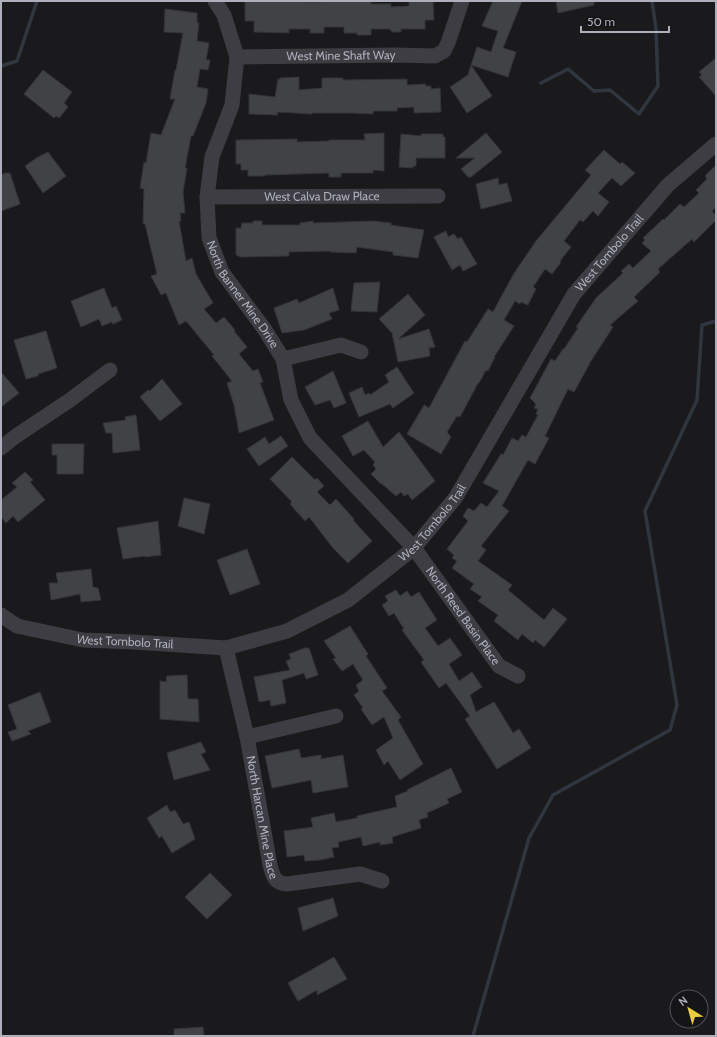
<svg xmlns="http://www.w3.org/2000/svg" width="717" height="1037" font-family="Cabin,sans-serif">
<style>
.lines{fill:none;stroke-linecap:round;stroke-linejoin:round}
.stream{stroke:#303640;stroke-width:3.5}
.building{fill:#414246;stroke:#353438}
.minor{stroke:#3d3d43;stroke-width:15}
.labels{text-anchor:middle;stroke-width:3;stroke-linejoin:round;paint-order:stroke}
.street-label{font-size:12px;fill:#adafbb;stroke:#151517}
</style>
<rect width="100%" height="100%" fill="#1a1a1c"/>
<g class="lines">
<g class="stream">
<path d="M1,66L17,61L37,1"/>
<path d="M541,83L568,69L594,91L610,90L639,114L658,86L656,29L652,1"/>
<path d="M473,1036L529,838L553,795L670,730L677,705L645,511L697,400L702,325L716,321"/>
</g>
</g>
<g class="building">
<path d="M245,1H305V2L371,1V4H391V7L409,6V1H433L434,20H425V29H401V32H392L390,29H371V35H357V33H344V27H324V33H310V29H289V33L254,32V21H245Z"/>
<path d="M493,1H522L503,48L516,52L508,77L471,65L477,47L491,52L498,31L482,26Z"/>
<path d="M556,1H594V5L558,13Z"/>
<path d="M165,9L197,13V23H199L197,41L209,43L206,60H210L208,70L200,69L197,87L208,89L206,103L193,136H191L185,168H187L183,192L185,213H180L181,221H179L186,261L192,258L196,274L213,303L204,309L216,323L224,317L235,330L234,331L247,347L239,354L253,371L258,369L263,382L260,383L274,420L239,433L234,405L227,383L232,381L212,356L214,355L186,321L179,325L166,293L161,295L151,276L157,274L145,224H143L144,189L140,188L144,162L146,163L151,133L161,135L175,99H170L175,70H176L183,33L164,32Z"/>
<path d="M716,58V96L699,77L702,75L699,72Z"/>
<path d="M471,65L492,96L467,113L450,87L468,75Z"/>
<path d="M43,70L72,92L64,103L68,107L59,118L56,116L54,118L24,94Z"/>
<path d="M299,77V90L322,88V78H343V80L407,79V85L425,84L426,86H431V89L440,88L441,112L414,113V107L397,108V111H373V114L351,113H312V114L277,112L278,115L249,114V94L275,97L278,79H280V78Z"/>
<path d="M384,133V171L373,170V173H341V177H329V173L265,175V176H248V170H241V164H236V140L297,139V142L329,141V140H365L364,134Z"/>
<path d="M486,133L502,152L471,177H468L461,169L475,158H456Z"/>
<path d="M401,134L421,136V134H443V137H445V158H416V166H413V168L399,167Z"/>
<path d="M604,150L620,164L622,162L635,173L621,186L612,178L598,193L609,202L598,216L593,211L583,222L580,220L564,241L571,247L560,261L561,262L552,274L545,269L533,287L536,289L528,305L521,302L520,304L515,301L504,320L514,326L494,357H495L488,371L486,370L479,383H478L460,417L457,416L447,432L451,437L441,454L407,434L424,405L429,408L465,341L467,342L488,309L493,312L513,275L536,241L591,175L585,170Z"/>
<path d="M48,152L66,176L43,193L25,166L38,157Z"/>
<path d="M716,165V207L712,211L716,216V220L694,242L692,239L658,269L660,272L634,297L638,301L610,325L613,327L589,364V365L574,392L568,389L545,436L549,438L535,464L528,460L502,506L509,511L481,546L486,550L478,561L512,585L508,590L544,620L553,608L567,619L544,647L535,640L533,643L522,634L518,640L494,621L498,615L478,601L482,597L470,589L474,584L452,568L457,561L452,558L454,555L447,549L468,521L463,516L468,508L474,511L481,503L487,507L499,491L483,483L501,454L503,455L512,438L518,441L522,435L526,437L538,415L536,414L538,409L534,408L536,404L530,398L551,359L555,361L563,349H564L578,328L576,327L596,298L623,273L621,271L629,264L633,268L651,251L642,243L645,240L643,238L663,219L664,220L680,204L684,207L699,193L696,190L707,179L705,176Z"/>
<path d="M5,173H10L20,204L1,211V175Z"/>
<path d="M498,178L499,185L507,183L512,201L481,209L476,184Z"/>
<path d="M253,221H262V225H300V223L313,221V223L373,221L391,223V225L424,230L418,258L393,255V252L357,247L356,253L330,252V251L289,252V256L241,257L236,255V228H241L242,223H253Z"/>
<path d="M446,231L448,237L454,234L458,239L461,237L477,264L463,271L460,265L452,270L434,237Z"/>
<path d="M380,282L377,312L351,311L354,283Z"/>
<path d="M104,288L112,308L116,306L122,320L113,324L112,322L102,326L99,319L81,327L71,301Z"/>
<path d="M333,288L339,310L329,313L332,319L304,330L282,333L274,308L297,299L299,303Z"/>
<path d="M408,294L425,315L398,339L429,329L435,347L429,348L430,356L398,362L392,333L379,319Z"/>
<path d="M46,331L57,368L38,374V376L26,379L14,340Z"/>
<path d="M397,367L414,393L393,408L390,404L359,417L349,393L362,387L365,395L369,393L370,395L389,382L385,375Z"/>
<path d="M333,371L346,403L334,408L330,400L315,405L305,387Z"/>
<path d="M1,372L19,393L1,407Z"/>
<path d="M162,379L182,404L160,421L140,397L148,390L150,391Z"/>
<path d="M136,415L140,450L113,453L112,433H106L103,423L126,420L125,417Z"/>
<path d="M368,421L383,447L399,432L435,481L412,500L408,494L404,496L401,492L396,496L381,483V484L371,474L376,469L373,465L375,462L364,450L353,456L342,436Z"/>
<path d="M281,436L288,446L259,466L247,449L265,437L269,444Z"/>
<path d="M52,444H84L83,474H57V455H52Z"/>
<path d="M292,457L315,480L317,478L324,486L317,492L330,505L336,499L354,519L353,520L372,541L348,563L333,548L309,517L305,521L290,504L292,502L270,479Z"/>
<path d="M25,472L33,480L30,482L45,500L18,522L13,516L6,523L1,517V500L17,487L12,483Z"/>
<path d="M184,498L210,504L204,534L178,526Z"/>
<path d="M158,521L161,555L145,557V556L123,559L117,528Z"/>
<path d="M247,549L260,584L230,595L217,560Z"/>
<path d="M91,569L93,587L98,588L101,600L81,602L80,594L51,600L49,583H58L56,573Z"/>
<path d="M396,590L400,596L407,591L411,597L419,592L437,620L425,628L438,646L450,638L462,655L449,664L459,681L472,672L482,687L470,695L476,712L494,702L513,733L519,729L531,748L497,769L465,719L470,716L446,683L439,688L421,662L424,660L402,630L404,629L394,613L389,616L382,605L388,601L385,596Z"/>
<path d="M350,626L368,654L366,656L387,688L382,691L401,717L398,720L423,764L400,780L388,761L384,765L376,750L393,738L384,717L372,725L361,709L363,708L354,695L359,691L356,685L363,680L353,664L342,671L333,659L336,658L324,641Z"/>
<path d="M305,648H309L318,675L306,679L304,673L282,680L286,703L271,706L270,700L259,702L254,677L290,670L286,661L291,659L289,654Z"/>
<path d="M187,675L188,699H198L199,722L160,719V681L166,682L167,676Z"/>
<path d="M40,692L51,722L28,731L31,734L12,741L8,732L17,729L8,705Z"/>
<path d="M201,742L206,752L201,754L210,770L174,780L167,753Z"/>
<path d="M299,749L301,758L321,755V759L343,755L348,787L313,793L311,780L272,788L265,756Z"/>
<path d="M451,768L462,792L447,799L449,803L427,813L428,817L419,820L421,828L392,837L393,843L380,845V842L363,846L361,837L338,842L339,847L332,848L334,857L320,860L305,861L304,855L287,857L284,831L313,827L311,818L334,813L336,822L357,818V816L397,807L395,796L408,791L407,790Z"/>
<path d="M167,805L170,812L175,810L183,824L189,822L195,839L172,853L162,836L159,838L147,818Z"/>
<path d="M210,873L232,895L207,919L185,897Z"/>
<path d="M333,898L338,916L303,931L298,908Z"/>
<path d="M334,957L347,979L317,995V990L298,1001L288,983Z"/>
<path d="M203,1027L204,1036H174V1029Z"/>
</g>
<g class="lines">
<g class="minor">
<path id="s1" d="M215,1L224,15L237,57L232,105L212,157L207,197L209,238L222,272L265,330L283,359L291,400L310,438L414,548L499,666L518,676"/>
<path id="s2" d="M237,57L396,55L435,56L444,51L448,43L462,1"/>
<path id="s3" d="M207,197L438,196"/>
<path d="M283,359L341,345L361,352"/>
<path d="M1,448L16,436L70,400L110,370"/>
<path id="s4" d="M1,615L17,626L83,640L134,642L226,648L287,631L348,600L414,548L456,497L574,294L668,185L716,144"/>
<path id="s5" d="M226,648L247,737L270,865C273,876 274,883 287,884L360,874L382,881"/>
<path d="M247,737L336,716"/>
</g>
</g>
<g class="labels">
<g class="street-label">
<text dy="4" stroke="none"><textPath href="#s2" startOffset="104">West Mine Shaft Way</textPath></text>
<text dy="4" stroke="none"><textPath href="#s3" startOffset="115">West Calva Draw Place</textPath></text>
<text dy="4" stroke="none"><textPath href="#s4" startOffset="801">West Tombolo Trail</textPath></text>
<text dy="4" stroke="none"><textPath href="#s1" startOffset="312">North Banner Mine Drive</textPath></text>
<text dy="4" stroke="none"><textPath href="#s4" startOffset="477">West Tombolo Trail</textPath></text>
<text dy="4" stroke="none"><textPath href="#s1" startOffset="708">North Reed Basin Place</textPath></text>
<text dy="4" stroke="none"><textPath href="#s4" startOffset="129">West Tombolo Trail</textPath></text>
<text dy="4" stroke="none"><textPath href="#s5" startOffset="173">North Harcan Mine Place</textPath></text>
</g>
</g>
<rect width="717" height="1037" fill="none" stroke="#adafbb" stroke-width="4"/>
<g transform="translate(689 1009) rotate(323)"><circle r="19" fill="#151517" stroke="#525359"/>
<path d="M0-3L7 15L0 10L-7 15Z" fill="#e8ca45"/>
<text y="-6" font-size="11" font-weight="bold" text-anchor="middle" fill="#adafbb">N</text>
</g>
<path d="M581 26v6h88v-6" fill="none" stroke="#adafbb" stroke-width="2"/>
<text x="587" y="26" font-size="12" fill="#adafbb" stroke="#151517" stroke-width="3" paint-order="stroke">50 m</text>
</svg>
